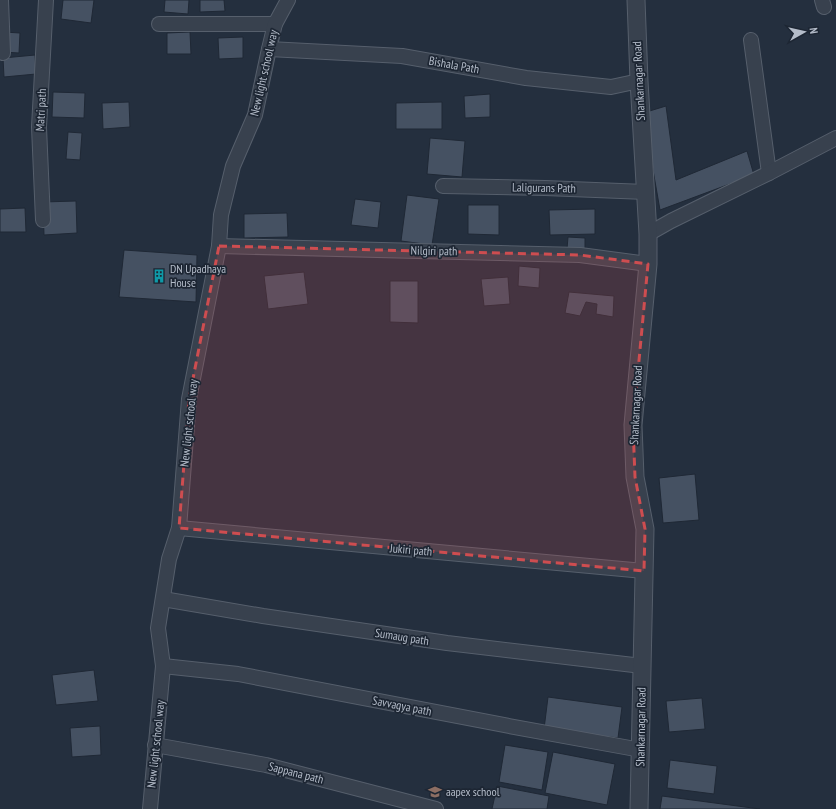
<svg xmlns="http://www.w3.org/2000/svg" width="836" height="809" font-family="'PT Sans Narrow',sans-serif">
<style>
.building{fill:#455162;stroke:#1f2835}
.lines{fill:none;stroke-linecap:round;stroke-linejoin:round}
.minor-casing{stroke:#565f6c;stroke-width:16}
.tertiary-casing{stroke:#565f6c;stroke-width:19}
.minor{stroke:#38414e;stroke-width:14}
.tertiary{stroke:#38414e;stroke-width:17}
.marked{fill:#ce4d50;fill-opacity:0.2;stroke:#ce4d50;stroke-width:3;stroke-dasharray:8 5;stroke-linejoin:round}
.labels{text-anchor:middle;stroke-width:3.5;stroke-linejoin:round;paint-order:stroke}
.street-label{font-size:12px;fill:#b4bcc9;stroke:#1d2633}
.poi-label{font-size:12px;fill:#b4bcc9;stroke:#1d2633;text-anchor:start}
</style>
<rect width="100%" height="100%" fill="#242f3e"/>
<g class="building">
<path d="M63,0H94L91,23L61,19Z"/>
<path d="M165,0H189L188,14L164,12Z"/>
<path d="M200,0H224L225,11L200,12Z"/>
<path d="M4,32L20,33L19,53L3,52Z"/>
<path d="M190,32L191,54H167V33Z"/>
<path d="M243,37V58L219,59L218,38Z"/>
<path d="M35,55L36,74L4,77L3,58Z"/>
<path d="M53,92L85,93L84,118L52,117Z"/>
<path d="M490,94V117L465,118L464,96Z"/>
<path d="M129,102L130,127L103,129L102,103Z"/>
<path d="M442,102V129H396V103Z"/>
<path d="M666,106L676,180L747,151L754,175L660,210L643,113Z"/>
<path d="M68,132L82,133L80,160L66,159Z"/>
<path d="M430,138L465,141L462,177L427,174Z"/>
<path d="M407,195L439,199L432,245L401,241Z"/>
<path d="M355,199L381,202L378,228L351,225Z"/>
<path d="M76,201L77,233L44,235L43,202Z"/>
<path d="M468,205H499V235L468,234Z"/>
<path d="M25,208L26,232H0V209Z"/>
<path d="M595,209V234L550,235L549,210Z"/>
<path d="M287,213L288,237L244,238V214Z"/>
<path d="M568,237L585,238V250L567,249Z"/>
<path d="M124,250L197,255L196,302L119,297Z"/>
<path d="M519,266L540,268L539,288L518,286Z"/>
<path d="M304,272L308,304L268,309L264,276Z"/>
<path d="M508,277L510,304L484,306L481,279Z"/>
<path d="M390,281H418V323L390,322Z"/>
<path d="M569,292L614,296L613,317L596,314L597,304L586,302L580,316L565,313Z"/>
<path d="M695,474L699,520L663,523L659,478Z"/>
<path d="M94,670L98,701L56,705L52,675Z"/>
<path d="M548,697L622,707L618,738L544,729Z"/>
<path d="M702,698L705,729L669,732L666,701Z"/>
<path d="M100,726L101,755L72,757L70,728Z"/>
<path d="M505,745L548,752L542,790L499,782Z"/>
<path d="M553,752L615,764L607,805L545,793Z"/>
<path d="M670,760L717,766L714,794L667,788Z"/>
<path d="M497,786L549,796L547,809H492Z"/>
<path d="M662,796L760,809H660Z"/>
</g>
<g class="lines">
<g class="minor-casing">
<g id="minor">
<path d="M1,0L3,53"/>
<path d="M822,0L824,7"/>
<path d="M159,24H275"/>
<path d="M751,40L769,173"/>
<path d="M269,49L402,56L526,78L611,87L639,81"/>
<path d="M443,186L545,188L646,192"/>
<path d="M43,220L39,127L46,0"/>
<path d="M648,234L671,221L769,173L836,138"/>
<path d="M219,246L580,255L648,264"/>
<path d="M179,528L644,571"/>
<path d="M163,599L263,616L447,643L642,666"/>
<path d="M163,666L238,674L509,726L641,750"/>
<path d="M155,745L266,765L436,809"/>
<path d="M150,809L163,666L158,628L169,559L179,528L189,399L219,246L221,215L233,166L255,115L269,49L275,24L288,0"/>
</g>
</g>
<g class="tertiary-casing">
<path id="tertiary" d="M636,0L639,81L648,234V264L633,425L635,477L645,529L639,809"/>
</g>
<use href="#minor" class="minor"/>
<use href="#tertiary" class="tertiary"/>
</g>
<path class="marked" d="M219,246L580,255L648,264L633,425L635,477L645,529L644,571L179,528L189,399Z"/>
<defs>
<g id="building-bare" transform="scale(1.08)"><path d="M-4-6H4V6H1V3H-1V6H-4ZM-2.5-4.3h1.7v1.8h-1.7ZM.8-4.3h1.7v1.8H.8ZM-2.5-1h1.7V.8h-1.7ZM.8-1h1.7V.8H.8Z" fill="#0f9aa8" stroke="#1d2633" stroke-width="2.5" paint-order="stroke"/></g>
<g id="school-bare" transform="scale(1.08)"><path d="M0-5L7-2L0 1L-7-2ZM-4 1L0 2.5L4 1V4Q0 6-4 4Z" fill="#8d6e63" stroke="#1d2633" stroke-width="2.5" paint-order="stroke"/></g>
</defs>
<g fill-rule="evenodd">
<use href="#building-bare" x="159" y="276"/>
<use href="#school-bare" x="435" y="792"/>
</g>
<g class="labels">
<g class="street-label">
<text transform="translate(454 65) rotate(10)" y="4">Bishala Path</text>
<text transform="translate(264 73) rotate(-77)" y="4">New light school way</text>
<text transform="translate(639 81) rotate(-93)" y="4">Shankarnagar Road</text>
<text transform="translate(41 110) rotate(-87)" y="4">Matri path</text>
<text transform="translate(544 188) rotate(1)" y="4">Laligurans Path</text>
<text transform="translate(434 251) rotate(1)" y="4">Nilgiri path</text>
<text transform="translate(636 405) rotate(-87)" y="4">Shankarnagar Road</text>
<text transform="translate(189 423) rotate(-84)" y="4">New light school way</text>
<text transform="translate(411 550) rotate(5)" y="4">Jukiri path</text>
<text transform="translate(402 637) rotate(9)" y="4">Sumaug path</text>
<text transform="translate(402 706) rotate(11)" y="4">Savvagya path</text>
<text transform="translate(641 727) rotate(-89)" y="4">Shankarnagar Road</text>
<text transform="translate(156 744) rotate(-84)" y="4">New light school way</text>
<text transform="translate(296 773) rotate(14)" y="4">Sappana path</text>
</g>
<g class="poi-label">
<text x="170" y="273">DN Upadhaya<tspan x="170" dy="14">House</tspan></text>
<text x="446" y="796">aapex school</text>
</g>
</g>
<g transform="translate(804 32) rotate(82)" stroke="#1d2633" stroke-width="3" paint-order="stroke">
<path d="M0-3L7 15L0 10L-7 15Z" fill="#b4bcc9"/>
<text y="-6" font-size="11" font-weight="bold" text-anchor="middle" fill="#b4bcc9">N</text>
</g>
</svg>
